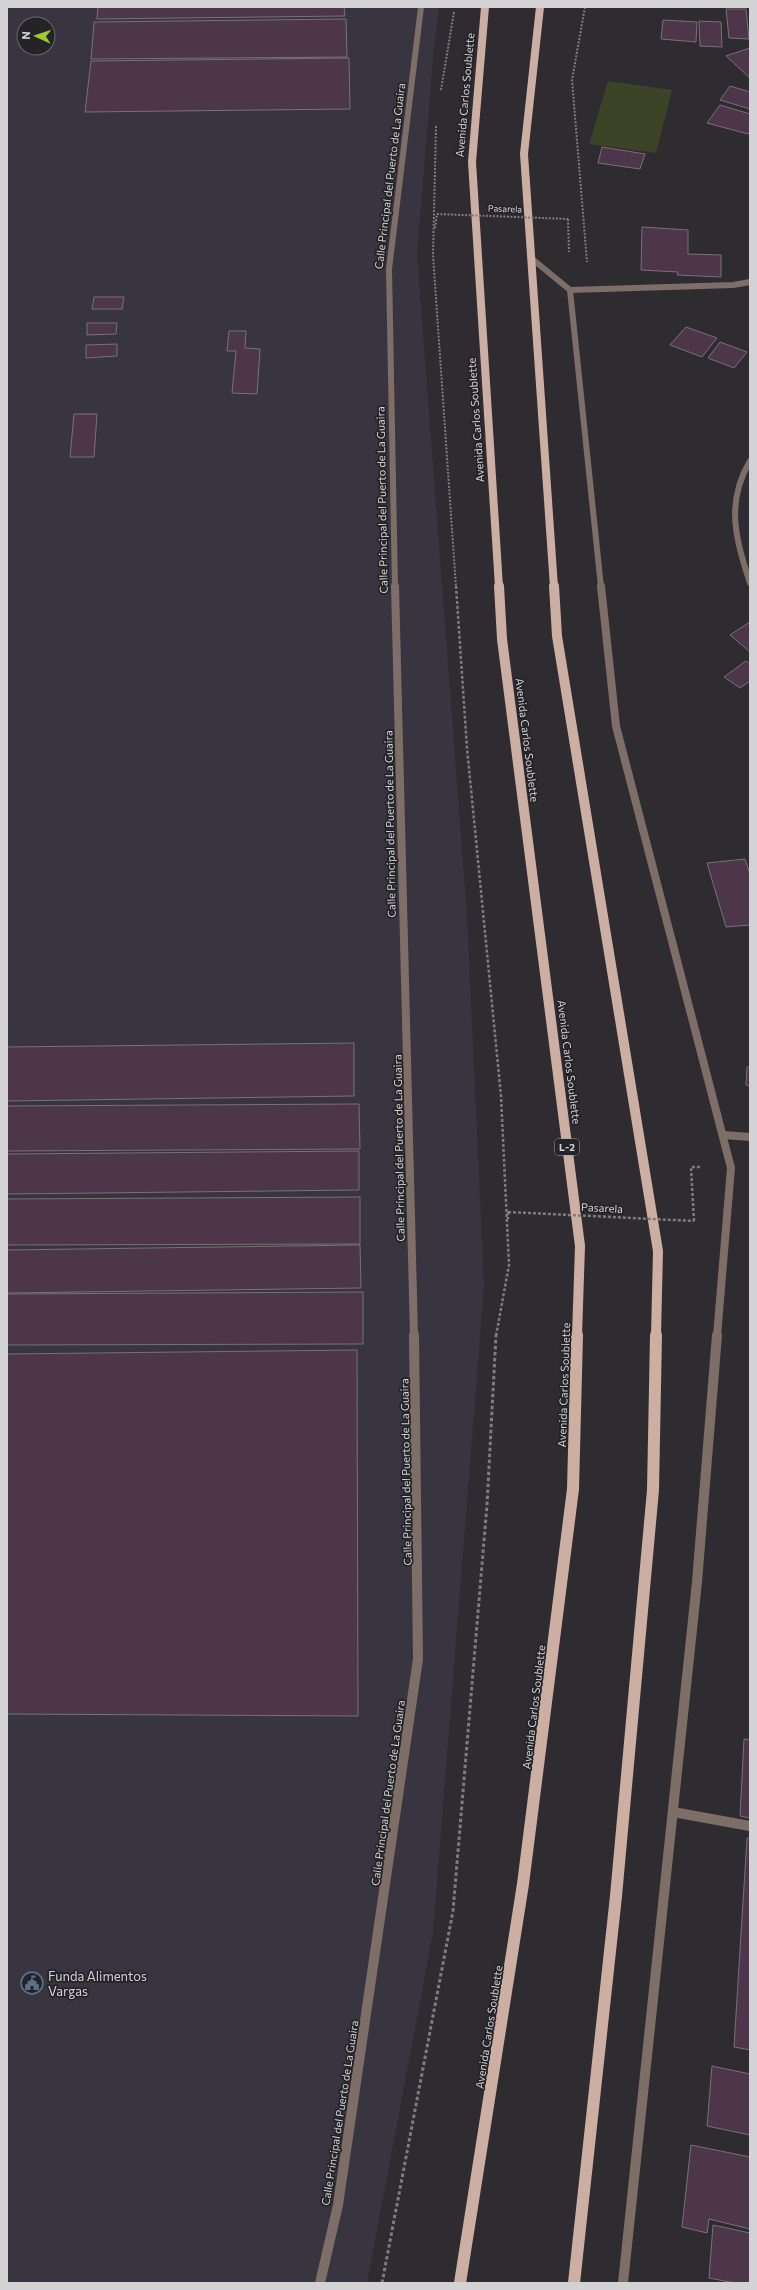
<svg xmlns="http://www.w3.org/2000/svg" width="757" height="2290" font-family="Commissioner,sans-serif">
<style>
.built{fill:#383540;fill-rule:evenodd}
.green{fill:#3d4327}
.building{fill:#4d364a;stroke:#777276}
.lines{fill:none;stroke-linecap:round;stroke-linejoin:round}
.path-far2{stroke:#7d7c80;stroke-width:2;stroke-dasharray:2 1.5;stroke-linecap:butt}
.path-far1{stroke:#7d7c80;stroke-width:2.5;stroke-dasharray:3 2;stroke-linecap:butt}
.path{stroke:#7d7c80;stroke-width:3;stroke-dasharray:3.5 2.5;stroke-linecap:butt}
.service-far2{stroke:#7d6e68;stroke-width:6}
.service-far1{stroke:#7d6e68;stroke-width:8}
.service{stroke:#7d6e68;stroke-width:10}
.minor-far2{stroke:#7d6e68;stroke-width:6}
.minor-far1{stroke:#7d6e68;stroke-width:8}
.minor{stroke:#7d6e68;stroke-width:10}
.primary-far2{stroke:#ccaea2;stroke-width:8}
.primary-far1{stroke:#ccaea2;stroke-width:10}
.primary{stroke:#ccaea2;stroke-width:12}
.path-bridge-far1{stroke:#7d7c80;stroke-width:2;stroke-dasharray:2 1.5;stroke-linecap:butt}
.path-bridge{stroke:#7d7c80;stroke-width:2.5;stroke-dasharray:3 2;stroke-linecap:butt}
.labels{text-anchor:middle;stroke-width:3.5;stroke-linejoin:round;paint-order:stroke}
.far-street-label{font-size:9px;fill:#d3d2d5;stroke:#242327}
.shield{fill:#242327;stroke:#9e9ea1;stroke-width:1}
.shield-label{font-size:10px;font-weight:bold;fill:#d3d2d5}
.street-label{font-size:11px;fill:#d3d2d5;stroke:#242327}
.near-poi-label{font-size:13px;fill:#d3d2d5;stroke:#242327;text-anchor:start}
</style>
<rect width="100%" height="100%" fill="#2e2c31"/>
<path class="built" d="M7,7H439L434,46L417,254L467,916L484,1286L433,1933L367,2283H7ZM24,24H48V48H24Z"/>
<path class="green" d="M608,81L672,90L656,153L589,144Z"/>
<g class="building">
<path d="M98,7H344L345,16L97,19Z"/>
<path d="M726,9H746L749,39L729,38Z"/>
<path d="M346,19L347,57L91,59L94,22Z"/>
<path d="M663,20L697,22L696,42L661,39Z"/>
<path d="M699,21L721,22L722,47L700,46Z"/>
<path d="M750,48V78L726,56Z"/>
<path d="M349,58L350,109L85,112L91,61Z"/>
<path d="M730,86L750,92V109L720,100Z"/>
<path d="M720,105L750,114V131L748,134L707,123Z"/>
<path d="M602,147L645,154L640,169L598,163Z"/>
<path d="M642,227L688,230V254L721,255V277L677,275L678,272L641,270Z"/>
<path d="M94,297H124L122,309H92Z"/>
<path d="M87,323H117L116,334L87,335Z"/>
<path d="M686,327L717,338L702,357L670,345Z"/>
<path d="M229,331H246L245,348L260,349L257,394L232,393L236,351H227Z"/>
<path d="M720,342L747,352L734,368L708,358Z"/>
<path d="M117,344V356L86,358V345Z"/>
<path d="M74,414H97L94,457H70Z"/>
<path d="M750,622V652L730,635Z"/>
<path d="M746,661L750,664V681L740,688L724,677Z"/>
<path d="M745,859L750,874V925L726,927L707,863Z"/>
<path d="M354,1043V1096L7,1101V1047Z"/>
<path d="M747,1067H750V1086L746,1085Z"/>
<path d="M359,1104L360,1149L7,1151V1106Z"/>
<path d="M359,1151V1190L7,1194V1154Z"/>
<path d="M360,1197V1244L7,1245V1199Z"/>
<path d="M360,1245L361,1288L7,1293V1250Z"/>
<path d="M363,1292V1344L7,1345V1294Z"/>
<path d="M357,1350L358,1716L7,1714V1354Z"/>
<path d="M744,1739L750,1740V1818L740,1816Z"/>
<path d="M747,1838H750V2050L734,2047Z"/>
<path d="M712,2066L750,2074V2135L707,2126Z"/>
<path d="M691,2145L750,2157V2229L709,2219L707,2233L682,2227Z"/>
<path d="M713,2225L750,2233V2283H735L709,2278Z"/>
</g>
<g class="lines">
<g class="path-far2">
<path d="M585,7L572,80L587,262"/>
<path d="M441,90L454,12"/>
<path d="M436,126L433,255L456,587"/>
<path d="M568,219L569,252"/>
<path d="M435,228L437,214"/>
</g>
<g class="path-far1">
<path d="M456,586L467,748L501,1096L509,1265L496,1336"/>
<path d="M508,1212V1219"/>
<path d="M694,1221L691,1167H702"/>
</g>
<path class="path" d="M382,2283L453,1911L487,1505L496,1335"/>
<path class="service-far2" d="M395,587L389,269L421,7"/>
<path class="service-far1" d="M395,586L414,1336"/>
<path class="service" d="M320,2283L338,2205L418,1659L414,1335"/>
<g class="minor-far2">
<path d="M531,258L570,290L601,587"/>
<path d="M570,290L733,285L750,282"/>
<path d="M750,461C725,503 736,540 750,583"/>
</g>
<g class="minor-far1">
<path d="M601,586L616,726L731,1168L717,1336"/>
<path d="M723,1135L750,1137"/>
</g>
<g class="minor">
<path d="M673,1812L750,1826"/>
<path d="M623,2283L697,1582L717,1335"/>
</g>
<g class="primary-far2">
<path d="M485,7L472,162L499,587"/>
<path d="M540,7L524,154L554,587"/>
</g>
<g class="primary-far1">
<path d="M499,586L502,639L580,1246L577,1336"/>
<path d="M554,586L557,636L658,1251L656,1336"/>
</g>
<g class="primary">
<path d="M460,2283L523,1884L573,1489L577,1335"/>
<path d="M574,2283L616,1896L653,1490L656,1335"/>
</g>
<path class="path-bridge-far1" d="M437,214L568,219"/>
<path class="path-bridge" d="M508,1212L694,1221"/>
</g>
<defs>
<g id="civic-ring" transform="scale(1.15)"><circle r="9.5" fill="#242327" stroke="#5c6f8a" stroke-width="1.5"/><path d="M-.6-6.5H3V-4.5H.6V-3L4-1V1h2V6H-6V1h2V-1L-.6-3ZM-1.2 2.5V6h2.4V2.5Z" fill="#5c6f8a"/></g>
</defs>
<g fill-rule="evenodd">
<use href="#civic-ring" x="32" y="1983"/>
</g>
<g class="labels">
<g class="far-street-label">
<text transform="translate(505 209) rotate(2)" y="3">Pasarela</text>
</g>
<rect class="shield" x="555" y="1139" width="24" height="16" rx="3"/>
<g class="shield-label">
<text x="567" y="1151">L-2</text>
</g>
<g class="street-label">
<text transform="translate(465 95) rotate(-85)" y="4">Avenida Carlos Soublette</text>
<text transform="translate(390 176) rotate(-83)" y="4">Calle Principal del Puerto de La Guaira</text>
<text transform="translate(476 420) rotate(-94)" y="4">Avenida Carlos Soublette</text>
<text transform="translate(382 500) rotate(-91)" y="4">Calle Principal del Puerto de La Guaira</text>
<text transform="translate(527 740) rotate(83)" y="4">Avenida Carlos Soublette</text>
<text transform="translate(390 824) rotate(-91)" y="4">Calle Principal del Puerto de La Guaira</text>
<text transform="translate(569 1062) rotate(83)" y="4">Avenida Carlos Soublette</text>
<text transform="translate(399 1148) rotate(-91)" y="4">Calle Principal del Puerto de La Guaira</text>
<text transform="translate(602 1208) rotate(3)" y="4">Pasarela</text>
<text transform="translate(564 1385) rotate(-88)" y="4">Avenida Carlos Soublette</text>
<text transform="translate(406 1472) rotate(-91)" y="4">Calle Principal del Puerto de La Guaira</text>
<text transform="translate(534 1707) rotate(-83)" y="4">Avenida Carlos Soublette</text>
<text transform="translate(388 1793) rotate(-82)" y="4">Calle Principal del Puerto de La Guaira</text>
<text transform="translate(489 2027) rotate(-81)" y="4">Avenida Carlos Soublette</text>
<text transform="translate(340 2113) rotate(-81)" y="4">Calle Principal del Puerto de La Guaira</text>
</g>
<g class="near-poi-label">
<text x="48" y="1981">Funda Alimentos<tspan x="48" dy="15">Vargas</tspan></text>
</g>
</g>
<rect width="757" height="2290" fill="none" stroke="#d3d2d5" stroke-width="16"/>
<g transform="translate(36 36) rotate(273)"><circle r="19" fill="#242327" stroke="#6a696d"/>
<path d="M0-3L7 15L0 10L-7 15Z" fill="#a2c928"/>
<text y="-6" font-size="11" font-weight="bold" text-anchor="middle" fill="#d3d2d5">N</text>
</g>
</svg>
